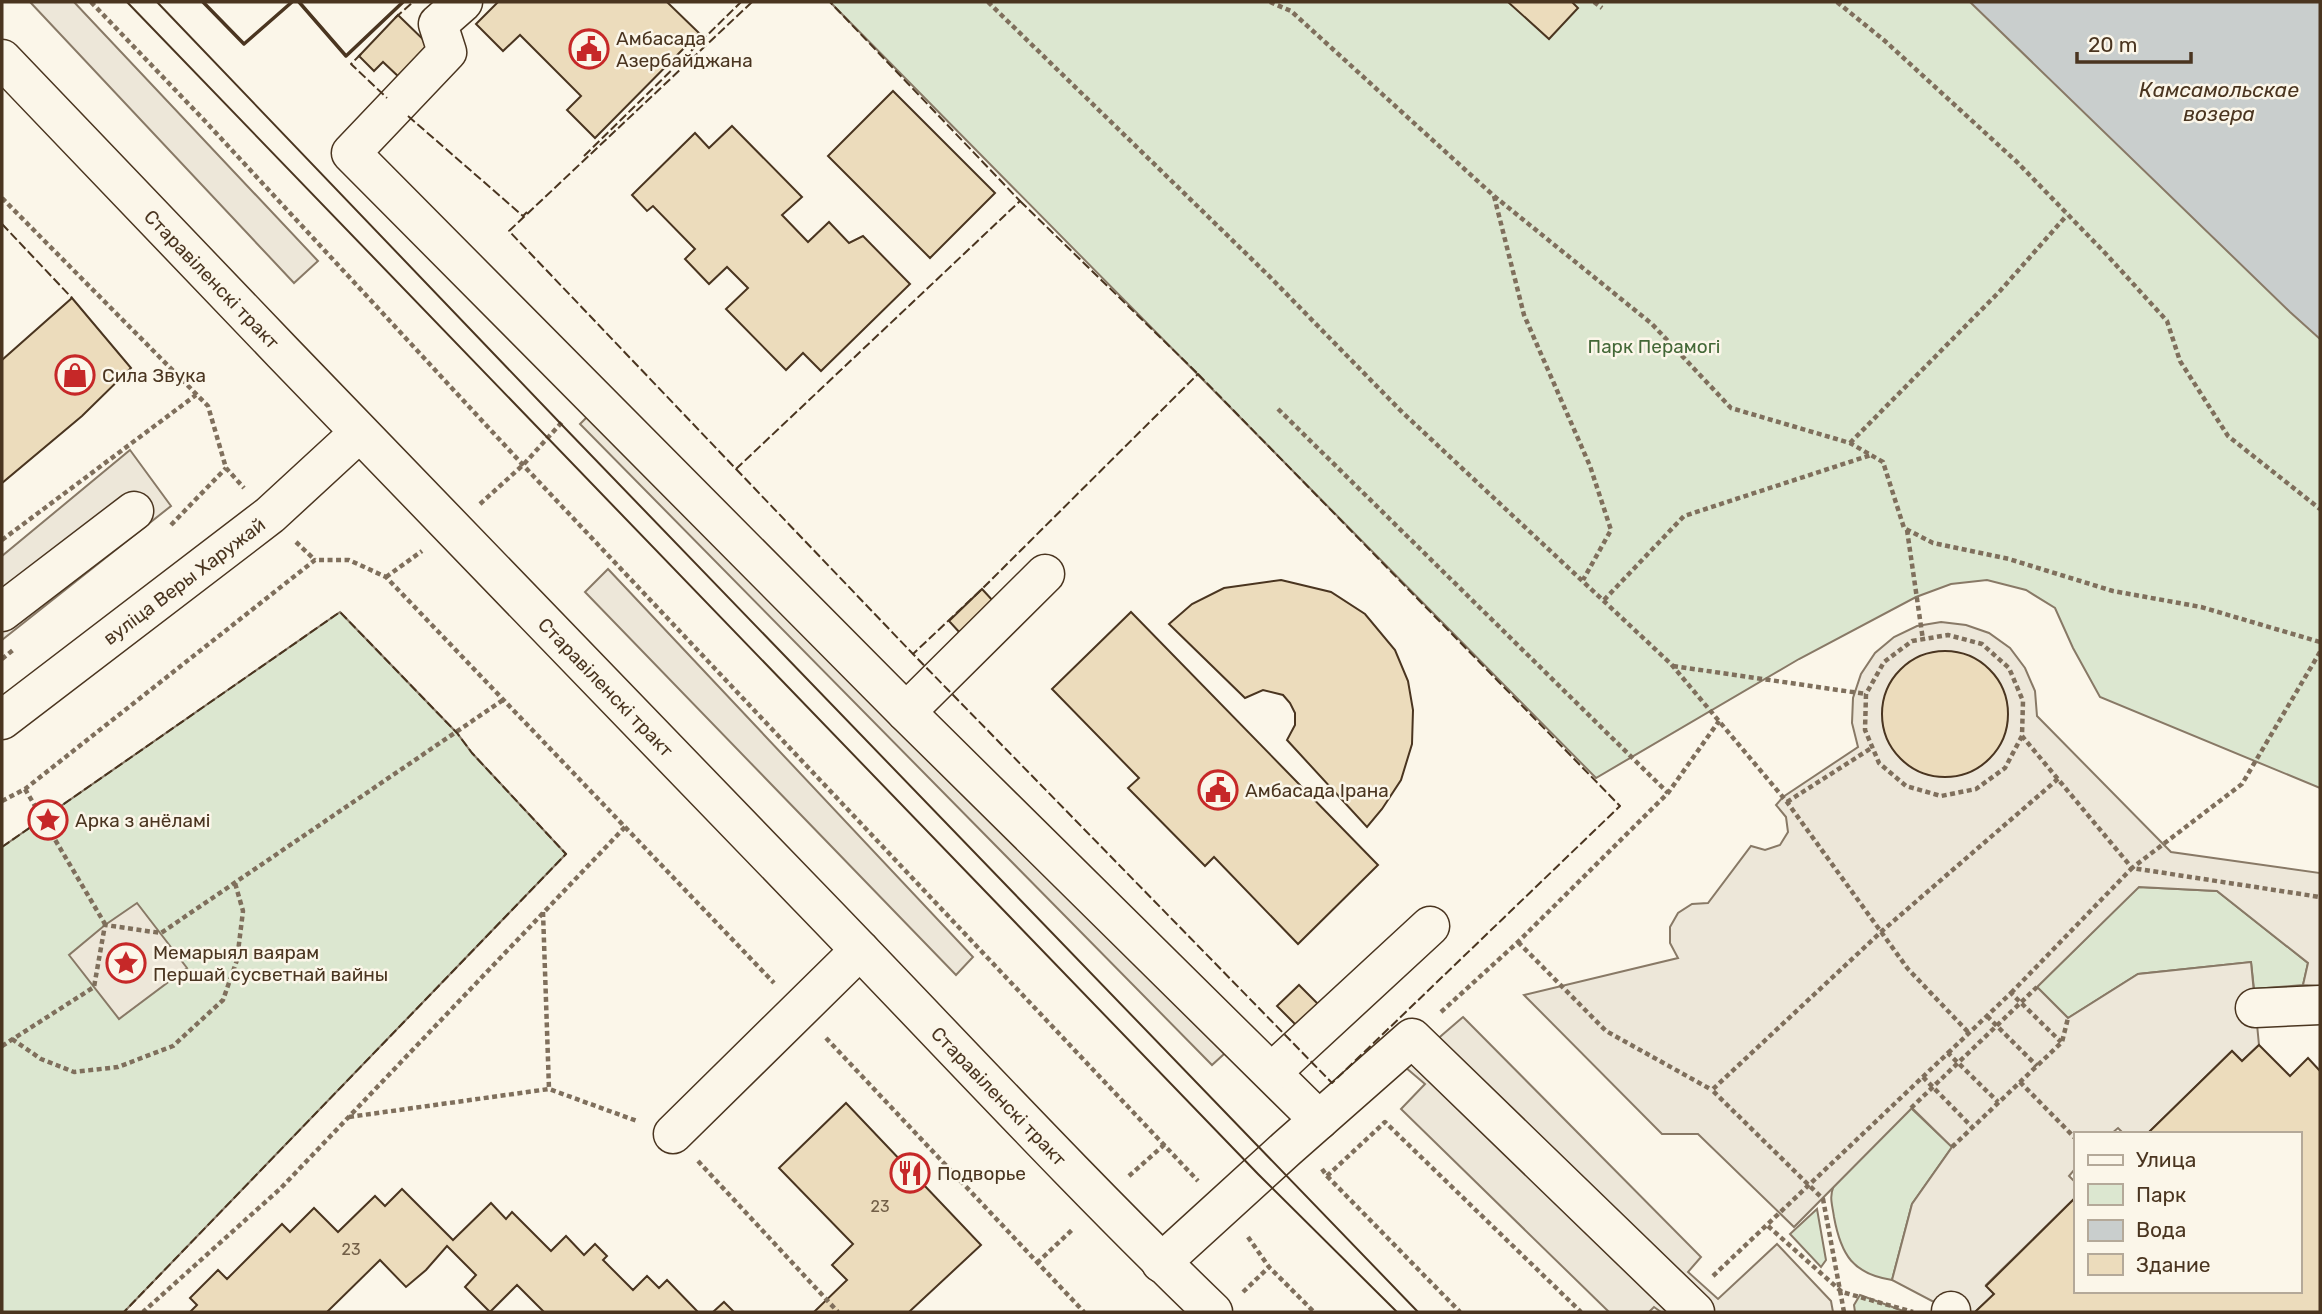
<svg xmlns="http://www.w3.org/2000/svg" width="2322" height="1314" font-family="Rubik,sans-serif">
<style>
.green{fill:#dce7d0;stroke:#887966;stroke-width:2}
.parking{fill:#ede7d9;stroke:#887966;stroke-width:2;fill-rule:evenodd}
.water{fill:#c9cecd;stroke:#887966;stroke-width:2}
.building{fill:#ecdcbc;stroke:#4a3520;stroke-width:2}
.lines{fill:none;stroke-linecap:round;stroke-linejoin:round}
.minor-casing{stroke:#4a3520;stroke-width:41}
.major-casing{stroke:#4a3520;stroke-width:41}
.path{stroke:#7f6f5c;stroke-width:4.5;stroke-dasharray:5 3.5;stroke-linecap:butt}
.minor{stroke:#fbf6e9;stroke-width:38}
.major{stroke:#fbf6e9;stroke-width:38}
.tram{stroke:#4a3520;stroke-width:2}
.fence{stroke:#4a3520;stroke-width:2;stroke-dasharray:9 3.5;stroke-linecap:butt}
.wall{stroke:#4a3520;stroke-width:3.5}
.labels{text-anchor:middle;stroke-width:5;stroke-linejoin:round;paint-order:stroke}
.number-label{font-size:16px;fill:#725f47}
.poi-label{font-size:19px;fill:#4a3520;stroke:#fbf6e9;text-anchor:start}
.street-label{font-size:19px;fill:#4a3520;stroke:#fbf6e9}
.park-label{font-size:19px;fill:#436837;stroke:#fbf6e9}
.water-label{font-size:21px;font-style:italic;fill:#4a3520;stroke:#fbf6e9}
</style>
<rect width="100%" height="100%" fill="#fbf6e9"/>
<g class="green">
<path d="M830,2H2320V788L2100,697L2073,648L2055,608L2026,590L1987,580L1951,584L1916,597L1799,659L1596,778Z"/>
<path d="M340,612L457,733L472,753L566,854L124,1312H2V847Z"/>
<path d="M2138,887L2217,891L2308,963L2303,985L2254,989L2251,962L2138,974L2068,1018L2037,987Z"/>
<path d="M1911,1108L1952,1147L1912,1204L1892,1280C1853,1274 1841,1255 1834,1217C1832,1203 1829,1198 1834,1185Z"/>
<path d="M1817,1209L1826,1260L1821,1267L1790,1234Z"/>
<path d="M1860,1295L1906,1312H1855L1854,1305Z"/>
</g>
<g class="parking">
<path d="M30,2H74L318,261L294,283Z"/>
<path d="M597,407L1235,1044L1212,1065L580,424Z"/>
<path d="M130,450L171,506L2,640V556Z"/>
<path d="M608,569L973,957L956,975L585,592Z"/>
<path d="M1941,622L1966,625L1989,633L2010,648L2025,668L2035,691L2037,716L2171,852L2320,873V986L2303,985L2308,963L2217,891L2139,887L2037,987L2068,1018L2138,974L2251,962L2259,1045L2242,1061L2232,1051L2147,1134H2124L2118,1128L2111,1134H2075V1169L2069,1176L2075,1182V1198L1986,1285L1994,1294L1975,1312L1951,1311L1892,1280L1912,1204L1952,1147L1912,1108L1794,1227L1698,1134H1662L1524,995L1678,958L1670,943V927L1678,913L1692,904L1708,903L1751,846L1765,850L1780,845L1788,832L1786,817L1776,805L1783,797L1858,747L1852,723L1853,698L1861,674L1875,653L1894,637L1917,626Z"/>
<path d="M137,903L187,968L119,1019L69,955L105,925ZM130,949L142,965L125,977L114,961Z"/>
<path d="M1463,1017L1701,1257L1688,1272L1718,1299L1777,1244L1831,1301L1833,1312H1661L1654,1307L1649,1312H1609L1401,1109L1425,1084L1405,1067Z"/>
</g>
<path class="water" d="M1970,2H2320V339L2290,312Z"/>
<g class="building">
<path d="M498,2H667L699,33L595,138L567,110L581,96L520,35L503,51L476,24Z"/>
<path d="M1508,2H1572L1578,8L1549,39Z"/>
<path d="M398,15L431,47L400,78L383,62L374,71L359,56Z"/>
<path d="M893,91L995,193L930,258L828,156Z"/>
<path d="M732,126L802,197L782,215L808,242L829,222L849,243L863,236L910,284L821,371L803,353L786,370L726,309L748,288L727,267L709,284L685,259L695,249L653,206L647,211L632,195L695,133L709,148Z"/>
<path d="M72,298L131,368L82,416L2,483V360Z"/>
<path d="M1281,580L1331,592L1365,614L1395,650L1408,681L1413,710L1412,744L1401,780L1382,809L1367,827L1287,740L1295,725V713L1290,703L1283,695L1263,690L1245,698L1169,624L1192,604L1224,588Z"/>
<path d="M982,589L994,602L961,634L949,621Z"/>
<path d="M1131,612L1378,865L1298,944L1214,857L1205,866L1128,788L1139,778L1052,689Z"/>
<circle cx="1945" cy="714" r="63"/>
<path d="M1299,985L1318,1004L1297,1026L1277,1006Z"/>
<path d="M2259,1045L2290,1076L2308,1058L2320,1071V1312H1975L1994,1294L1986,1286L2075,1198V1291H2299V1134H2147L2232,1051L2242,1061Z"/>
<path d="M846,1103L981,1245L909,1312H814L847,1280L832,1265L853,1244L779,1168Z"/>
<path d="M402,1189L453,1240L491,1203L506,1219L512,1212L551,1251L566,1236L584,1255L595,1244L607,1256L603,1260L633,1290L647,1276L659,1288L667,1280L698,1312H544L517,1285L490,1312L465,1287L476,1275L447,1246L426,1270L406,1287L380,1260L327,1312H190L197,1305L190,1298L218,1270L227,1279L282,1224L290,1232L314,1208L338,1232L375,1196L385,1206Z"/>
<path d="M724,1302L734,1312H713Z"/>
</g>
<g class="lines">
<g class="minor-casing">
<g id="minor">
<path d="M463,2L438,24L447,52L351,153L906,712L1319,1120"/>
<path d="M2,612L134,511"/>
<path d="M906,712L1045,574"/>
<path d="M2255,1008L2320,1005"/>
<path d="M1272,1072L1430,926"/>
<path d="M673,1134L860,950"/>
<path d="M1161,1263L1286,1149L1412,1038L1695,1312"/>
<path d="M1951,1312V1311"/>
</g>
</g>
<g class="major-casing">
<g id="major">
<path d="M2,59C268,338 535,615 804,892C940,1032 1072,1176 1213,1312"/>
<path d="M2,720L270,515L359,433"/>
</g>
</g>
<g class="path">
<path d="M91,2L204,120L523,465L1198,1181"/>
<path d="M988,2L1268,275L1401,411L1671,664L1787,802L1908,969L1969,1033"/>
<path d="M1270,2L1291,11L1494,196L1524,315L1590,466L1611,530L1583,580"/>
<path d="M1594,2L1602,8"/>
<path d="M1837,2L1885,41L2017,162L2106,254L2167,321L2180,361L2228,436L2320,509"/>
<path d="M1494,196L1652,324L1731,408L1850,443L1883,462L1904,528L1933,543L2009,559L2113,591L2201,607L2320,642"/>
<path d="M2,198L208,406L226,468L244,488"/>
<path d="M1278,409L1668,793"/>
<path d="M1850,443L2000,291L2067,215"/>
<path d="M480,504L523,465L563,421"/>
<path d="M171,525L226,468"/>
<path d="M1907,530L1923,640"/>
<path d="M2,540L196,395"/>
<path d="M296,542L315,560"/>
<path d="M386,577L422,551"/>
<path d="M1604,600L1684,516L1871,455"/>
<path d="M2,659L13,650"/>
<path d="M1673,666L1866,694"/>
<path d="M2022,736L2005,768L1976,789L1941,796L1906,786L1879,763L1865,730L1866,694L1884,662L1912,641L1948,635L1982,644L2009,668L2023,701L2022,736L2132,868L2242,784L2320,652"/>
<path d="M25,789L105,924"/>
<path d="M2,801L25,789L315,560H349L386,577L625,827L281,1188L143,1312"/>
<path d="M1787,802L1873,747"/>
<path d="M625,827L774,983"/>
<path d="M543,912L549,1089"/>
<path d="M1518,942L1606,1031L1712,1090"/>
<path d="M2011,993L2132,868L2320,897"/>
<path d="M1441,1012L1518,942L1668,793L1719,721"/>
<path d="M1987,1016L2037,1066"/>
<path d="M826,1038L1084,1312"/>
<path d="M12,1039L41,1059L74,1072L118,1067L173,1046L223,1000L237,960L243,911L235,883"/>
<path d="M2,1046L94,987L105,925L161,933L503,700"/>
<path d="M1948,1053L2011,993L2061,1042"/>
<path d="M1923,1077L1972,1127"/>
<path d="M2020,1082L2075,1138"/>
<path d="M1911,1108L2037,987"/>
<path d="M349,1117L549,1089L637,1121"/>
<path d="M1952,1147L2062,1042L2068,1018"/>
<path d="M698,1161L838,1312"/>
<path d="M1322,1169L1327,1176L1385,1122L1581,1312"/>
<path d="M1129,1176L1165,1144"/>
<path d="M1327,1176L1460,1312"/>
<path d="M1768,1226L1842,1292L1913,1312"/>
<path d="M1248,1237L1269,1267L1314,1312"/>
<path d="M1037,1263L1074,1228"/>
<path d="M1713,1276L1948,1053L1998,1102"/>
<path d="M1243,1292L1269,1267"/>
<path d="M1844,1312L1823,1199L1712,1090L1882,931L2059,778"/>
</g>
<use href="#minor" class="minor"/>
<use href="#major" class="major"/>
<g class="tram">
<path d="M127,2L1258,1174L1397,1312"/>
<path d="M157,2L561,424L1418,1312"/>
</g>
<g class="fence">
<path d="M752,2L509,231L736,469L1020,201L830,2"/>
<path d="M395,18L413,2"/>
<path d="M361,54L351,64L387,98"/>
<path d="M408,116L523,216L527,212"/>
<path d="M584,156L741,2"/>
<path d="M1020,201L1198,374"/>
<path d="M2,224L72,298"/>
<path d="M1198,374L1620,806L1332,1083L913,654L982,589Z"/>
<path d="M736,469L913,654"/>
<path d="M2,847L340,612L457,733L472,753L566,854L124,1312"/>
</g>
<g class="wall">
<path d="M203,2L244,44L292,2"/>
<path d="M299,2L346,56L403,2"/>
</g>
</g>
<defs>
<g id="civic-ring" transform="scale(2.0125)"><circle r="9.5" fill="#fbf6e9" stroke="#c62828" stroke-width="1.5"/><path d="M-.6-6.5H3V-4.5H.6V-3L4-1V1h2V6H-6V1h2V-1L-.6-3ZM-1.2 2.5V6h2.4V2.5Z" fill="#c62828"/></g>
<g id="shop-ring" transform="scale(2.0125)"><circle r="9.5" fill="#fbf6e9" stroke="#c62828" stroke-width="1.5"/><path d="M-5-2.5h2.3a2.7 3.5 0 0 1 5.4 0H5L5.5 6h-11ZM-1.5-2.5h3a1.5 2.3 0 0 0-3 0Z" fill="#c62828"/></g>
<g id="sight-ring" transform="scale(2.0125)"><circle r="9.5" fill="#fbf6e9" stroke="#c62828" stroke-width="1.5"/><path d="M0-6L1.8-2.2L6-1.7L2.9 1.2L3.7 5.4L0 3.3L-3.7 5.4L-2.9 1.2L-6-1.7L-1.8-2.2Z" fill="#c62828"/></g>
<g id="restaurant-ring" transform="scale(2.0125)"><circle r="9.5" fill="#fbf6e9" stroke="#c62828" stroke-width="1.5"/><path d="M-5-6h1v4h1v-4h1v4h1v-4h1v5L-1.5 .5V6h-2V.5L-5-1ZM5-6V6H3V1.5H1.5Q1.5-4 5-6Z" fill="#c62828"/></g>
</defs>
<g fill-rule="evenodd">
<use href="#civic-ring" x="589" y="49"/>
<use href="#shop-ring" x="75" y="375"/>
<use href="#civic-ring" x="1218" y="790"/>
<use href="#sight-ring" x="48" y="820"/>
<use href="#sight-ring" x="126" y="963"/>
<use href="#restaurant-ring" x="910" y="1173"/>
</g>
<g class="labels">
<g class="number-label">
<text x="880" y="1212">23</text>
<text x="351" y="1255">23</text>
</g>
<g class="poi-label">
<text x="616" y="45">Амбасада<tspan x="616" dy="22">Азербайджана</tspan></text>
<text x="102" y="382">Сила Звука</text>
<text x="1245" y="797">Амбасада Ірана</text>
<text x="75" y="827">Арка з анёламі</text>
<text x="153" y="959">Мемарыял ваярам<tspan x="153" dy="22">Першай сусветнай вайны</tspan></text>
<text x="937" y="1180">Подворье</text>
</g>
<g class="street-label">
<text transform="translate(212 279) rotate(46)" y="7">Старавіленскі тракт</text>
<text transform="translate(184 581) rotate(-37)" y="7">вуліца Веры Харужай</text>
<text transform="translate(606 687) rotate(46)" y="7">Старавіленскі тракт</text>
<text transform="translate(999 1096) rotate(46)" y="7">Старавіленскі тракт</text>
</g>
<g class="park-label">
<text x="1654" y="353">Парк Перамогі</text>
</g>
<g class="water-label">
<text x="2219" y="97">Камсамольскае<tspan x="2219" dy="24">возера</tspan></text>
</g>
</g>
<rect width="2322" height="1314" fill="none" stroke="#4a3520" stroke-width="7"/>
<rect x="2074" y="1132" width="228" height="161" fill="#fbf6e9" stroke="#b4a999" stroke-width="2"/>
<rect x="2088" y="1155" width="35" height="10" fill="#fbf6e9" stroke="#b4a999" stroke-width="2"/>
<text x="2136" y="1167" font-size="21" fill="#4a3520">Улица</text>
<rect x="2088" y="1184" width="35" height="21" fill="#dce7d0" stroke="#b4a999" stroke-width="2"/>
<text x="2136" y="1202" font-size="21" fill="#4a3520">Парк</text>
<rect x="2088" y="1220" width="35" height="21" fill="#c9cecd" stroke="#b4a999" stroke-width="2"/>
<text x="2136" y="1237" font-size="21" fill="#4a3520">Вода</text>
<rect x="2088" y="1254" width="35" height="21" fill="#ecdcbc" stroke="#b4a999" stroke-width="2"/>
<text x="2136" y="1272" font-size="21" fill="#4a3520">Здание</text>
<path d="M2077 52v10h114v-10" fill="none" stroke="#4a3520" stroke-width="3.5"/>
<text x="2088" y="52" font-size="21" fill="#4a3520" stroke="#fbf6e9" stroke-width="5" paint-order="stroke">20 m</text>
</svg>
